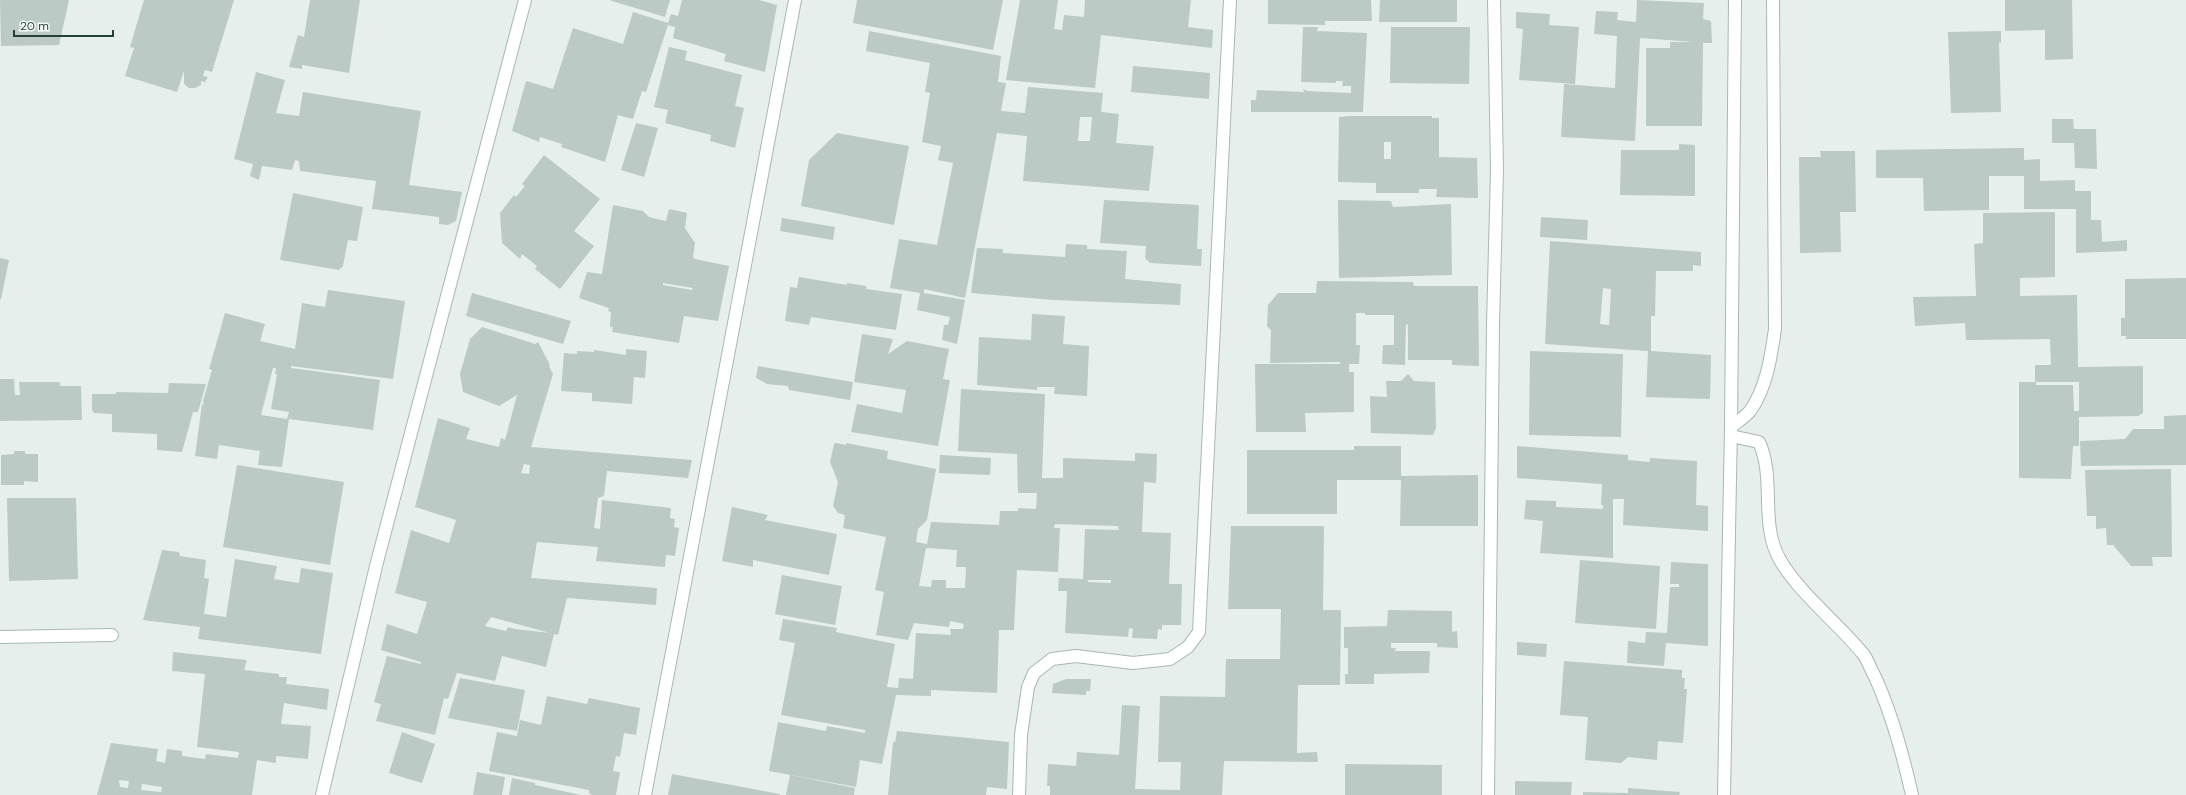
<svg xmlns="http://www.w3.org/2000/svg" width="2186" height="795" font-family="'DM Sans',sans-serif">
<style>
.building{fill:#bbcac4;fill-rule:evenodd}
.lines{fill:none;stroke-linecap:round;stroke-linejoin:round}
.service-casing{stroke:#a8b8b2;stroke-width:14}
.minor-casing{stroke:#a8b8b2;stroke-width:14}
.service{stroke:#fff;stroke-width:12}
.minor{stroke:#fff;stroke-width:12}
</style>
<rect width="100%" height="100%" fill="#e6efeb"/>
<g class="building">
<path d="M0,0H69L59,45L1,46Z"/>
<path d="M144,0H234L212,72L205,70L203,76L208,77L205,82L201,81V85L195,88H189L184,84V71L177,92L125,76L134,48L130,47Z"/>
<path d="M310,0H360L349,73L302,65V69L289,67L298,35L304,37Z"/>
<path d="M609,0H670L665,17Z"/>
<path d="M682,0H759L777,5L765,72L724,61L726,54L673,38L675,27L668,25L646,92L642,91L633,119L618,115L605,162L561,147L562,144L540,137L539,142L512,131L526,81L553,89L573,28L623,44L633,12L668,23L671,14L678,16Z"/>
<path d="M857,0H1003L993,50L853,23Z"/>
<path d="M1020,0H1058L1054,29L1062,30L1064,15L1084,17L1085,0H1191L1188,27L1213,30L1212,48L1101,35L1095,88L1006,80Z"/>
<path d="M1268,0H1371L1372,21H1325V25L1268,24Z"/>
<path d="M1380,0H1457V22H1379Z"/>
<path d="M1637,0L1704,3L1703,19L1711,21L1712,43H1703L1702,126H1646V48H1670V42H1694L1640,38L1635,141L1561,137L1564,84L1615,88L1617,36L1594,34L1596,11L1618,12L1617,20L1636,22Z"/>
<path d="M2005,0H2072L2073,59L2045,60V30L2005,31Z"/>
<path d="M1516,12L1550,14L1549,25L1579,27L1575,84L1519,80L1523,29L1516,28Z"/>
<path d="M1303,27H1318L1317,31L1367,33L1363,112H1251V100H1256L1257,90L1304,92L1303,89L1307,91L1351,93V86H1342L1343,81H1336V83L1301,82Z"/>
<path d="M1391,27H1470L1469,84L1390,83Z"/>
<path d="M869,31L1001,56L998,82L1006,83L1001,111L1025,113L1028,87L1103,93L1101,112L1119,114L1116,143L1154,146L1149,191L1023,181L1027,136L997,133L965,298L924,289V293L965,300L957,344L942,340L944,325H948L950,317L917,310L920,293L890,288L899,239L937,245L953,163L938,160L941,146L922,142L930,93L925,92L930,63L866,51ZM1080,117H1092L1090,141H1078Z"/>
<path d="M2001,31V43L1999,42L2001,112L1951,113L1948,32Z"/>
<path d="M669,47L687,51L685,60L742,75L735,106L744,108L735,148L710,141L711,135L665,123L668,110L654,107Z"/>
<path d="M1133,66L1210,73L1209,99L1131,92Z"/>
<path d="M256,72L285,80L276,113L299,116L303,92L421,111L409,185L462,192L456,221L448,225L439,224V217L372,209L376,181L300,171L299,161L295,160L292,170L262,166L259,180L250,176L253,164L234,159Z"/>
<path d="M1349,116H1432V118H1439V157L1477,158L1478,198L1436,197L1437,189H1419V193H1376V183L1338,182L1339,117ZM1384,142H1391V159H1384Z"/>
<path d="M2052,119H2073L2074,129H2096L2097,169L2075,168L2074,143H2052Z"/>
<path d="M636,123L658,128L644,177L621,170Z"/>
<path d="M837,133L909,146L894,225L801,206L809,160Z"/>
<path d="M1679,144L1695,145V196L1620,195L1621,150H1679Z"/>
<path d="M2024,148V160L2040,159V181L2075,180V191H2091V220H2101L2102,242L2127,240V251L2076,253V209H2024V176H1989V210L1924,211L1923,178H1876V150Z"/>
<path d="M1820,151H1855L1856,212H1840L1841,252L1800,253L1799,157H1821Z"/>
<path d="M544,155L600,199L574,231L594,246L560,289L535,269L537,266L522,254L520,259L502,243L500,213L514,195L516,197L525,186L522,184Z"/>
<path d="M293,193L363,207L357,241L348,240L343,266L339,270L280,260Z"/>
<path d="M1104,200L1199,205L1197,249H1202L1201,266L1150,263L1145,258L1146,246L1100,243Z"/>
<path d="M1338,200L1391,201L1393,207L1451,204L1452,275L1339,278Z"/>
<path d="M613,205L643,211L649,217L666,221L669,209L687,213L685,228L695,243L693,257L695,259L729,266L718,321L684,316L679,343L612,332L613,327H610L611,312L608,311L609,308L579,298L587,272L602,274ZM663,283L693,288L692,290L663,285Z"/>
<path d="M2055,212V277L2020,278V296L2077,295L2078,367L2143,366V413L2138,416L2079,417V446H2073L2071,479L2019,478V382H2036V385H2073L2074,411H2079V382H2035V365H2051L2050,339L1966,340L1965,323L1915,326L1913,297L1976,296L1974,244L1983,243V213Z"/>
<path d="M1541,217L1588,220L1587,240L1540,237Z"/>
<path d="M782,218L835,227L833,240L780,231Z"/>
<path d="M1550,241L1701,252V266L1693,265V271H1656L1655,316H1651V351L1711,355L1710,399L1646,397L1648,351L1545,344ZM1603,288L1611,289L1609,325L1600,324Z"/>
<path d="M1066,244L1087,245V249L1127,251L1125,279L1181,284L1180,305L1053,300L971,293L977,248L1003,249V253L1065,257Z"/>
<path d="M0,258L9,260L1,299H0Z"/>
<path d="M799,277L847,285V283L866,286V289L902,294L896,330L811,317L809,325L785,321L790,287L797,288Z"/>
<path d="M2186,278V339H2126V336H2121V318H2125V279Z"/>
<path d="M1317,281L1413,282L1414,286H1478L1479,366L1452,365V360H1408V325L1406,324L1405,365L1382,364L1383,345H1394V315H1365V313H1356V345H1360L1359,364H1349V372H1354V412L1305,413L1306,432H1256L1255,364H1340V362L1270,363L1271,330L1267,326L1268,305L1278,293H1316Z"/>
<path d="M328,290L405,301L393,379L291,366V368L380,380L373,430L289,419L282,467L258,465L260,451L219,445L217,459L195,456L202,404L204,405L203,401L212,370L209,369L225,313L265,324L260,341L295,349L302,303L325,307ZM273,368H276L275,374H277L271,409L289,412L287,419L261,415Z"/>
<path d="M472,293L571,321L563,344L466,316Z"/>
<path d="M1032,314L1065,316L1063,344L1089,346L1087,396L1054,394L1055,387H1037V390L977,385L979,337L1031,340Z"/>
<path d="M482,327L535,344L538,342L550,365L549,366L553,374L531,447L692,460L688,478L607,471L604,496L598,498L594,528L600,529L602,500L671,508L670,518L675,519L674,527L679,528L675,556L666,555L665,567L596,561L598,547L537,542L531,578L657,588L656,605L567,598L558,635L554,634L546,667L502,656L495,681L457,673L448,699L444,698L435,735L376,721L381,704L374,702L387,656L421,664V662L381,650L387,624L417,634L427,602L395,593L411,530L449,543L456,520L415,507L438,418L470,428L466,439L499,447L501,438L505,440L517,395L499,406L463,392L460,374L470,339ZM524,464L530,465L529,474L521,473ZM491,617L550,633L515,629L508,627L506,631L485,626Z"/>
<path d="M862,334L893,339L888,354L907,341L949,349L943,379L950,380L938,446L851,432L857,404L902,413L906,390L854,382Z"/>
<path d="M626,349L647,351L645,378L634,377L632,404L592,401V393L561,391L564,353L577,354V351L594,352V350L626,355Z"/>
<path d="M1530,351L1623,354L1621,437L1529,435Z"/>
<path d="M758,366L853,382L850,400L789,390L788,386L767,384L756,378Z"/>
<path d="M1408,374L1414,381L1435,382L1436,428L1433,435L1371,433L1370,396L1387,397L1386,381H1401Z"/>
<path d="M0,379H14L15,395H20L19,382H60V386H81L82,420L0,421Z"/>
<path d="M169,383L206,384L198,412H193L182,452L157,450V434L112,432V414L94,413L92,410V394H116V392L168,393Z"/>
<path d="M961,389L1045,394L1042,478H1063V458L1135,461V453L1157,454L1156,483L1144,482L1142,532L1171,533L1169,584H1182L1181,625H1162V630L1158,629L1157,639L1132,638L1133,629L1129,628L1128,637L1065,633L1067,591H1058L1059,578L1083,579L1085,529L1119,530L1118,526L1055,524L1054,528H1060L1058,572L1017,570L1014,630H999L997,693L931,690V696L896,695L882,764L860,760L856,787L769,771L778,722L826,731L827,726L865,733V730L781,715L795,643L779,640L783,619L837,628L836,632L895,644L887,687L898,688L899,678L913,679L916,633L951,635L950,629H963L964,624L950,621L949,627L914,623L908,640L876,635L884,592L875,590L886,537L843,528L845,515L838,513L833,506L838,482L830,462L834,444L836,443L846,445V443L888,451L887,459L936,469L927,520L918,529L916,542L927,544L931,522L999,525L1000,511H1018V508L1036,509L1037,493H1018L1017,454L958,451ZM926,548L957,550L956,567H966L965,588H946V580H932L931,587L919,586ZM1088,580H1111V583L1088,582Z"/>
<path d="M2186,415V465L2081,466L2080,441L2125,439L2133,429H2164V416Z"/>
<path d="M1354,446H1401V476L1478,475V526H1400L1401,480H1337V514H1247V450H1354Z"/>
<path d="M1517,446L1628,455V460L1650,462V458L1697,461L1696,505L1708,506V531L1623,525L1624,499H1613V558L1540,553L1543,521L1524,519L1526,500L1556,501V507L1603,509V505H1601L1602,484L1517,478Z"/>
<path d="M14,451H25V454H38V482L24,481V485H1V455L14,454Z"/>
<path d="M940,455L991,458L990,475L939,473Z"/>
<path d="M237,465L344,482L330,565L223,547Z"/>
<path d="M2171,469L2172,557H2152L2153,566H2131L2113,545H2107L2106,528L2096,529V516H2087L2085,470Z"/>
<path d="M7,498H76L78,579L9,581Z"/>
<path d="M732,507L768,515L765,520L837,534L829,575L753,560V567L722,561Z"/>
<path d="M1231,526H1324L1323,610H1341L1340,685H1298L1297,753L1317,752L1318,762L1224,761L1222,795H1050V786H1047L1048,764L1076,766L1077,752L1119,755L1122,705L1140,706L1135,789L1180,790L1181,762H1158L1160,696L1225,697L1226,659H1280L1281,609H1228Z"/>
<path d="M162,550L179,552L180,556L206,560L204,578L209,579L204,614L226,617L235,559L277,566L274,579L299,583L301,568L333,573L321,654L198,639L200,627L143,620Z"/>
<path d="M1580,560L1660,566L1656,629L1575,623Z"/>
<path d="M1671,562L1708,564V646L1666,643L1664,666L1627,663L1628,641L1645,643L1646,632L1667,633L1670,587H1679V584H1670Z"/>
<path d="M782,575L842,586L835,625L775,614Z"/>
<path d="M1388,610L1452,611V632L1457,631L1458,648L1437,647V643H1391V648H1396L1395,651H1430L1429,673L1374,674V684H1345V674H1348V648H1344V627L1387,626Z"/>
<path d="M1517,642L1547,644L1546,657L1517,655Z"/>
<path d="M173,652L247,660L244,670L279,674V677H287L286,684L329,689L327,710L284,703L281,724L311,726L308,759L276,756V763L257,760L252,795H97L111,743L158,749L156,761L165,763L167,749L182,751V756L205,759L206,754L238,758L239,752L197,747L205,674L172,671ZM119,780L129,781L128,788L120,787ZM142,784L162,787L161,792L141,790Z"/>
<path d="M1564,661L1682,670V678H1685L1684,689H1687L1683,743L1658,741L1657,760L1628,757L1621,763L1585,760L1588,717L1560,715Z"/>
<path d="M460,678L525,690L517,731L448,718Z"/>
<path d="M1066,679H1091L1090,691H1086V695L1052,693L1053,684Z"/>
<path d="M547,696L587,704L589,698L640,708L636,735L624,733L620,757L616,756L613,771L620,772L616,795H592L589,793V790L489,771L497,732L517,736L520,720L541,725Z"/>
<path d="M897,731L1009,742L1007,789L987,787L986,795H888L893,742H895Z"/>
<path d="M402,732L435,744L422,783L389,773Z"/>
<path d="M1345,764L1442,765V795H1345Z"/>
<path d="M477,772L505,777L502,795H473Z"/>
<path d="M672,774L780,794V795H668Z"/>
<path d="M790,775L855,788L854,795H786Z"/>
<path d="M512,778L535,783V785L581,795H509Z"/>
<path d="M1515,781L1572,782L1571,795H1515Z"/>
<path d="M1628,788L1680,792L1679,795H1583V792L1628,793Z"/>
</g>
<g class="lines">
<g class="service-casing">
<path id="service" d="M1731,436L1759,442C1776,479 1759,523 1780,560C1799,593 1839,624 1864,655C1868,661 1871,670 1875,677C1892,714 1903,755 1912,795"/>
</g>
<g class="minor-casing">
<g id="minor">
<path d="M1731,427C1737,422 1745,417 1750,411C1767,387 1771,356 1775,329L1773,0"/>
<path d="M0,637L112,635"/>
<path d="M322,795L376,566L525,0"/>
<path d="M645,795L795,0"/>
<path d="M1019,795L1021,735L1028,687L1034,673L1052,659L1076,656L1133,663L1170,659L1188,647L1199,632L1230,0"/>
<path d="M1488,795L1493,324L1497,170L1494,0"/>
<path d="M1724,795L1731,427L1735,0"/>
</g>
</g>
<use href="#service" class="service"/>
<use href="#minor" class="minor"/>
</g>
<path d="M14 30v6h99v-6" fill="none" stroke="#24423a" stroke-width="2"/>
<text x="20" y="30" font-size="12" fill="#24423a" stroke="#f7fbf9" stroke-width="3" paint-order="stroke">20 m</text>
</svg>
